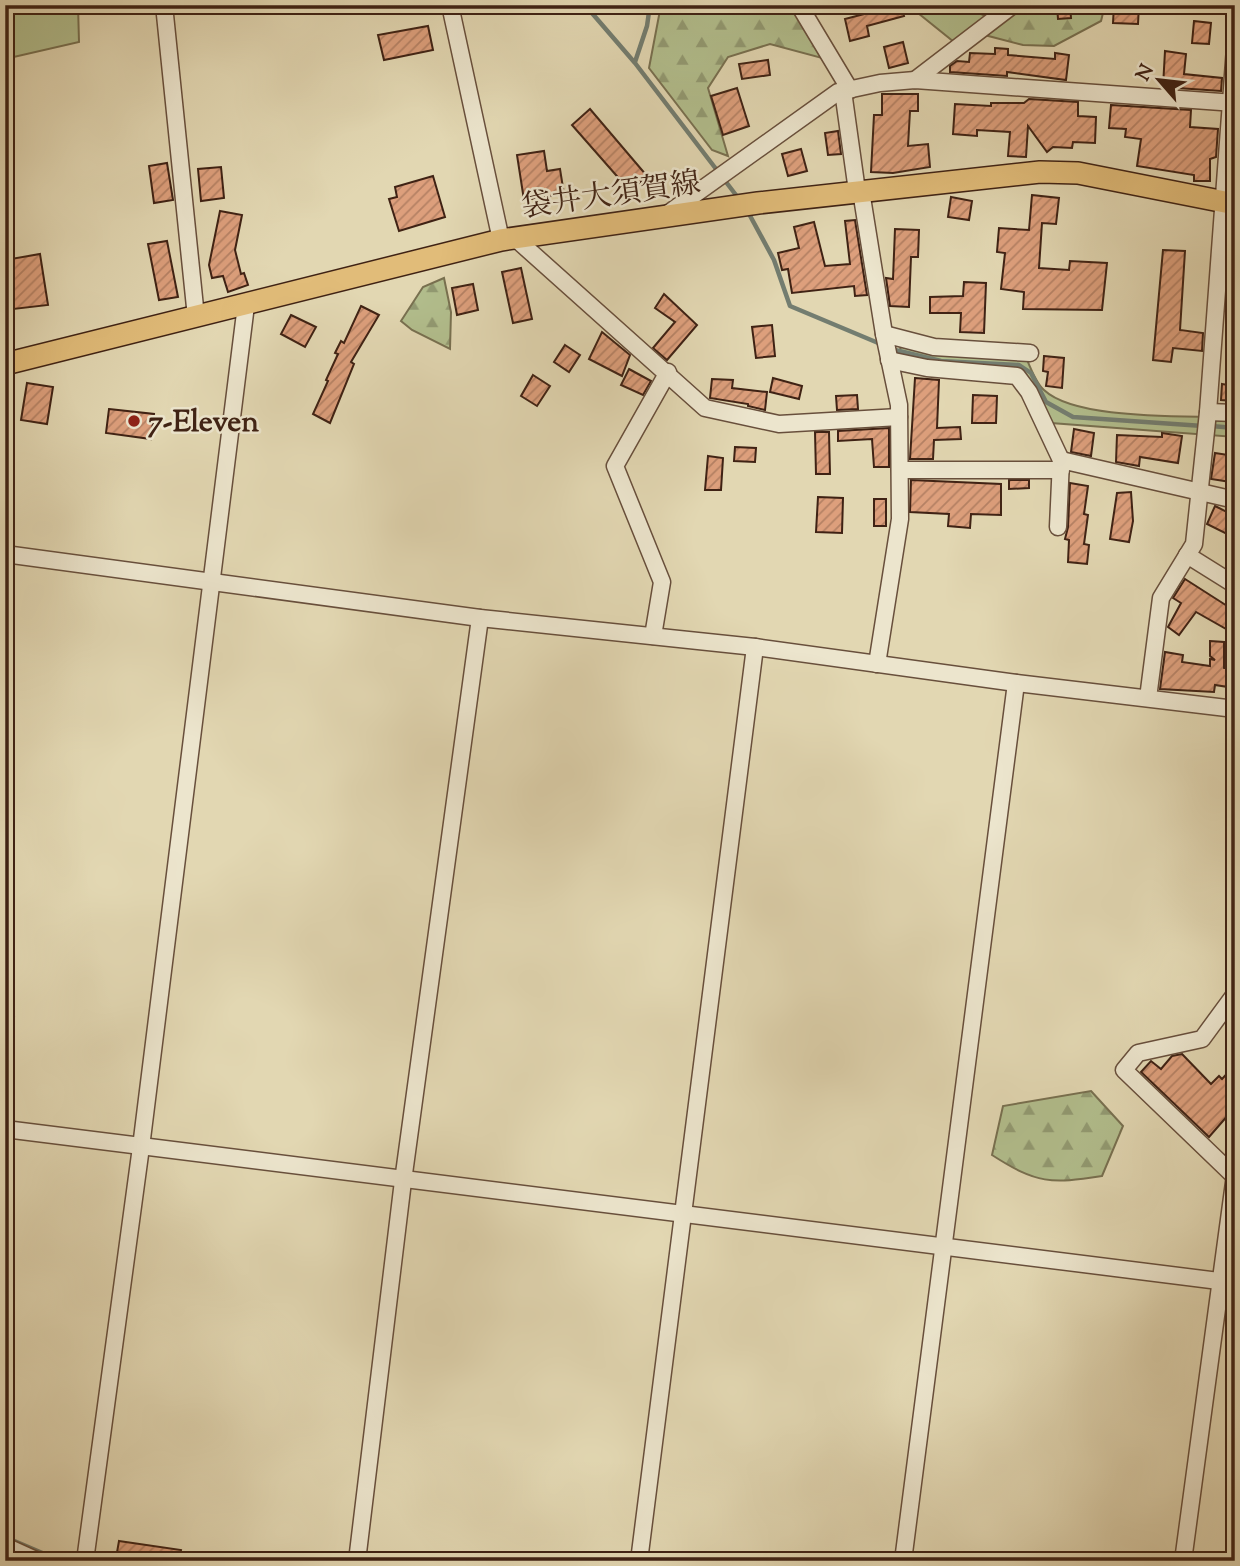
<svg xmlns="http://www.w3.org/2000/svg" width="1240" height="1566" font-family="'Sorts Mill Goudy','Noto Serif JP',serif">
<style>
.green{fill:#b2be8d;stroke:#787050;stroke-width:2}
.forest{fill:url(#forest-firs);stroke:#787050;stroke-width:2}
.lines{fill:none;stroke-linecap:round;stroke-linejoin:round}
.stream{stroke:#737d70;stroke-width:4.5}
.building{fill:url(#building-hatch);stroke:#3f2214;stroke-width:2}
.minor-casing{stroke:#684f3c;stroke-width:19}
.major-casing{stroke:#3f2214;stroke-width:24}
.minor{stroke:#ece5cd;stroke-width:16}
.major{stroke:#e1bc79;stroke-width:21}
.poi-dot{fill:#8f2418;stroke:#ece5cd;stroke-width:2.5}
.labels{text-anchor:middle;stroke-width:5;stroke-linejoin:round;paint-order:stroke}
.street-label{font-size:30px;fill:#3f2214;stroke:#ece5cd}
.poi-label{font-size:30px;font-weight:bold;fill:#3f2214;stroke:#ece5cd;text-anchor:start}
</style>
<defs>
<pattern id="forest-firs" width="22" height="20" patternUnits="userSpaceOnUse" patternTransform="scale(1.75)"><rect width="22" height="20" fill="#b2be8d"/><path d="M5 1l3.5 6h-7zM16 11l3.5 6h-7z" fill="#929a72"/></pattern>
<pattern id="building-hatch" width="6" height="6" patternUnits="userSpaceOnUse" patternTransform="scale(1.75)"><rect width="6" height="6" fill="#dd9f7c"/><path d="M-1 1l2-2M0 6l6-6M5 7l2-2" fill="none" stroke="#b58164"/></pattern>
</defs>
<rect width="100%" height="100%" fill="#e2d7b2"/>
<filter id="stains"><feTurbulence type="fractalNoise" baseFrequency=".00286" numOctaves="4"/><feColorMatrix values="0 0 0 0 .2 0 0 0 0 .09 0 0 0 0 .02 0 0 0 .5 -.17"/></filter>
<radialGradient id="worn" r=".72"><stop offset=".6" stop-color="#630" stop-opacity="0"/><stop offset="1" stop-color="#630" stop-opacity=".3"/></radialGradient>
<g class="green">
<path d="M5,5H78L79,42L5,59Z"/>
<path d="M908,5H961L990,18L954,42Z"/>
<path d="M903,344L1026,357C1030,367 1036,383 1044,390C1077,421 1189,415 1235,418V437L1051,423L1019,374L893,361Z"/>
<path d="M5,1016L14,1017L5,1101Z"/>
</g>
<g class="forest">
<path d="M661,5H799L833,61L770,44L728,57L708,88L728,156L712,150L649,68Z"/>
<path d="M1022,5H1105L1101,21L1054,46L1023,45L977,33Z"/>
<path d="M444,278L451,312L450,349L412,330L401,321L423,287Z"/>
<path d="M1091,1091L1123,1126L1102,1176C1051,1184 1037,1184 992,1155L1003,1106Z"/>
</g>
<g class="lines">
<g class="stream">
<path d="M585,5L635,63L739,199"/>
<path d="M635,62L647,26L650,5"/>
<path d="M748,212L774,260L790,306L883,345"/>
<path d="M891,349L941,361L1019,365L1031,373L1046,402L1073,417L1203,426"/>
<path d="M1211,426L1235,428"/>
<path d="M5,1537L61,1561"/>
</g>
</g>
<g class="building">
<path d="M871,5H901L904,16L867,26L869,36L850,41L845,19L872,12Z"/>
<path d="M1057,5H1070L1071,18L1058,19Z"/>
<path d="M1114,5H1139L1138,24L1113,23Z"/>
<path d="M1194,21L1211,23L1209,44L1192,43Z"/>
<path d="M428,26L433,50L384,60L378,35Z"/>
<path d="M903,42L908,63L889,68L884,47Z"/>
<path d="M995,48L1008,49V55L1055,59V53L1069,55L1066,80L1007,72V76L950,72V66L957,61L969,62L970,53L995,54Z"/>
<path d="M1165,51L1186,54L1184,74L1222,78L1221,91L1163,87Z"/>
<path d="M768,60L770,75L742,79L739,64Z"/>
<path d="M737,88L749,126L723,135L711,96Z"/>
<path d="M882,94H918V111H910L908,146L928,144L930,167L893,173L871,172L874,115H882Z"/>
<path d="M1029,99L1078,102V116L1096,117L1095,143L1073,142L1072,148L1053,147L1047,152L1028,126L1026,157L1008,156L1010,132L977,130V136L953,134L955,104L991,106V103H1024Z"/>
<path d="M1111,105L1191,110L1190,127L1218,129L1216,157L1210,159V181H1194V175L1137,166L1141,139L1125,137L1126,129L1109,128Z"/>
<path d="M590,109L647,176L630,191L572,125Z"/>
<path d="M838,131L841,154L828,155L825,133Z"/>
<path d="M801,149L807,171L788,176L782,154Z"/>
<path d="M544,151L547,171L560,169L564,194L524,200L517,155Z"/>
<path d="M167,163L173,200L154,203L149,166Z"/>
<path d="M221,167L224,198L201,201L198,169Z"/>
<path d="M433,176L445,217L399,231L389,199L397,197L395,187Z"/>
<path d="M1032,195L1059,198L1056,224L1042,223L1039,268L1069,270L1070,261L1107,263L1102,310L1023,309L1024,292L1001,289L1005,253L997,252L999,228L1029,230Z"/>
<path d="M951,197L972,201L969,220L948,217Z"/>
<path d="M220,211L242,215L235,250L241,274L244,273L248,285L228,292L223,276L212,278L209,265Z"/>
<path d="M855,220L867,295L855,296L854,286L792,293L788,269L782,270L778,253L799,248L794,227L814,222L825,266L850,264L845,221Z"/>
<path d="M895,229L919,230L918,257H911L909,307L890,306L886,278L893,279Z"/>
<path d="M167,241L178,297L159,300L148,244Z"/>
<path d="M1163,250L1185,251L1180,330L1203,333L1202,351L1173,348L1171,362L1153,360Z"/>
<path d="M40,254L48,305L5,310V260Z"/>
<path d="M521,268L532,319L513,323L502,272Z"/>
<path d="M964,282L986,283L984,333L960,332L961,313H930V297L963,296Z"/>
<path d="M473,284L478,310L457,315L452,288Z"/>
<path d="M664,294L697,325L667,360L653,348L675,322L655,308Z"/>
<path d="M361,306L379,315L351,362L354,364L330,423L313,414L328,381L326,380L338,354L335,353L341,341L344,343Z"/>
<path d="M291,315L316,327L305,347L281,334Z"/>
<path d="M772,325L775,356L756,358L752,327Z"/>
<path d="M602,332L630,355L622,376L589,359Z"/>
<path d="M565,345L580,355L569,372L554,362Z"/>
<path d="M1044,356L1064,358L1062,388L1046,386L1048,372L1043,371Z"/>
<path d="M629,369L651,381L643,395L621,385Z"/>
<path d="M533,375L550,386L537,406L521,396Z"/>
<path d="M773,378L802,386L799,399L770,392Z"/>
<path d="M915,378L939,380L937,428L960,427L961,439L934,440L933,459H910Z"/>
<path d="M712,379L733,380L732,388L767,392L765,410L748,406V404L710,398Z"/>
<path d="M27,383L53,387L47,424L21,420Z"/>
<path d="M1222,384L1235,386V401L1221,400Z"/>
<path d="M857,395L858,409L837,410L836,396Z"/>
<path d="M973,395L997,396L996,423H972Z"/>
<path d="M109,409L154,414L151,439L106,433Z"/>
<path d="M889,428V467H874L872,439L838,441V431Z"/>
<path d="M1074,429L1094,433L1091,456L1071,452Z"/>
<path d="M815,432H829L830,474H816Z"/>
<path d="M1162,433L1182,436L1178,463L1140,457L1139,466L1116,462L1117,435L1162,437Z"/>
<path d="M735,447L756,448L755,462L734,461Z"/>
<path d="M1215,453L1235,456L1231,482L1211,479Z"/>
<path d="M708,456L723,458L721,490H705Z"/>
<path d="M911,480L1001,484V515L971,514L970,528L948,526L949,514L910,512Z"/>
<path d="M1009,480H1029V488L1009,489Z"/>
<path d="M1070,483L1088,486L1084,514L1088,515L1084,544L1089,545L1087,564L1068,562L1069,540L1065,539L1068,527Z"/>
<path d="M1131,492L1133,521L1129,542L1110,539L1117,493Z"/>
<path d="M818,497L843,498L842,533L816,532Z"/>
<rect x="874" y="499" width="12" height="27"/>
<path d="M1215,506L1235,516V538L1207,524Z"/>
<path d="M1185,579L1235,611V634L1196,612L1179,635L1168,627L1181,603L1173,598Z"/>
<path d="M1210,641L1224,642V668L1230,669L1228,687L1215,685L1214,692L1160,689L1165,652L1183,655L1182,662L1210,666V659L1215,660L1210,656Z"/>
<path d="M1182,1054L1211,1084L1219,1076L1222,1079L1235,1065V1119L1229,1114L1209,1137L1141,1072L1151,1061L1161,1069L1172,1056Z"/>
<path d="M119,1541L181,1550L179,1561L116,1558Z"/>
</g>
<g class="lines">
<g class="minor-casing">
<g id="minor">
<path d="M164,5L196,317"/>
<path d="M450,5L501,240"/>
<path d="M799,5L850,90"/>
<path d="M915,80L1013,5"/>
<path d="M843,91L857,191"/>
<path d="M861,191L884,334L899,405L900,519L877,664"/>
<path d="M666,215L838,92L880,83L915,80L1235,103"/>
<path d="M515,238L705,408L779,424L899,417"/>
<path d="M884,334L934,347L1030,353"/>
<path d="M889,360L927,368L1017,376L1029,392L1061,460"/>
<path d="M1208,412L1235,413"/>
<path d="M900,470H1061"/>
<path d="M1058,527L1061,460L1235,500"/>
<path d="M5,554L480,618L755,647L1016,683L1235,709"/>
<path d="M1187,555L1235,585"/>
<path d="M653,636L662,582L615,466L668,372"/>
<path d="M1148,698L1161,598L1194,544L1208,412L1235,48"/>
<path d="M5,1129L1235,1283"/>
<path d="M1232,1174L1124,1070L1138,1053L1202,1039L1235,994"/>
<path d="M5,1546L38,1561"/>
<path d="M85,1561L141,1147L246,305"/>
<path d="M357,1561L403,1181L480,618"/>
<path d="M639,1561L755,647"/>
<path d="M903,1561L1016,683"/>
<path d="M1183,1561L1235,1175"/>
</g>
</g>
<g class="major-casing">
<path id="major" d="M5,364L501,240L758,203L1040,172L1078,173L1235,204"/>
</g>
<use href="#minor" class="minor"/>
<use href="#major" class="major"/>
</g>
<circle class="poi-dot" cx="134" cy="421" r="7"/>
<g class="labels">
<g class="street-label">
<text transform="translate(611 194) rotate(-8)" y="10">袋井大須賀線</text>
</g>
<g class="poi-label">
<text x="148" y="431">7-Eleven</text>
</g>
</g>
<rect width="1240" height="1566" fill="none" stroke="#e2d7b2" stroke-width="28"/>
<rect x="7" y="7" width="1226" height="1552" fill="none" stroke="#3f2214" stroke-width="3.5"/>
<rect x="14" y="14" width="1212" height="1538" fill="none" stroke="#3f2214" stroke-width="2"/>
<g transform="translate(1159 80) rotate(298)" stroke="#ece5cd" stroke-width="5" paint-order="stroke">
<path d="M0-5L12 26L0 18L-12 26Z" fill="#3f2214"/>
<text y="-10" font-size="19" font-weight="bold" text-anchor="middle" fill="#3f2214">N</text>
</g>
<rect width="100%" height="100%" filter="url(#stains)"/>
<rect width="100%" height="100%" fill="url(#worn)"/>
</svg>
